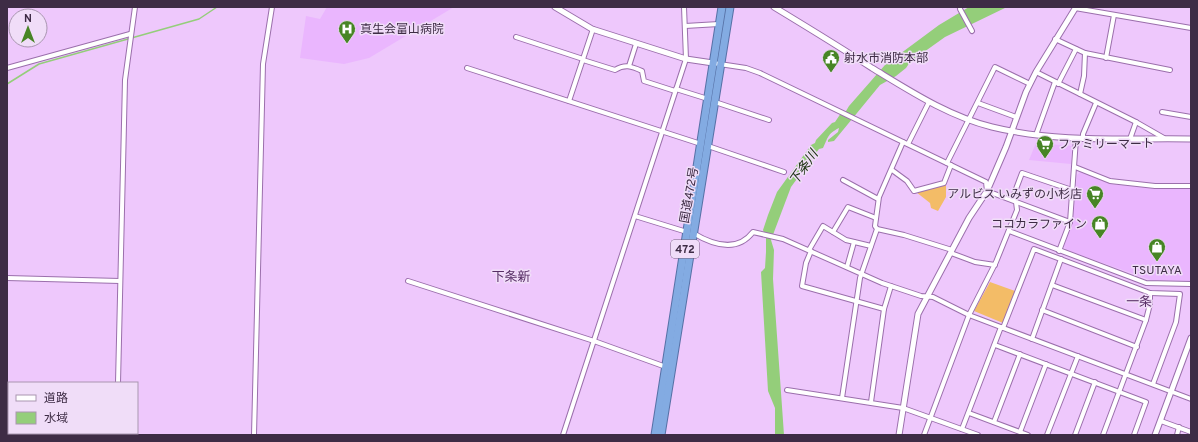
<svg xmlns="http://www.w3.org/2000/svg" width="1198" height="442" font-family="Overpass,'Noto Sans JP',sans-serif">
<style>
.built{fill:#eab6fe}
.green{fill:#f3bc67}
.water{fill:#94ce7a}
.lines{fill:none;stroke-linecap:round;stroke-linejoin:round}
.stream{stroke:#94ce7a;stroke-width:1.5}
.minor-casing{stroke:#9b6fac;stroke-width:6}
.tertiary-casing{stroke:#9b6fac;stroke-width:7}
.trunk-casing{stroke:#5771a6;stroke-width:9}
.minor{stroke:#fff;stroke-width:4}
.tertiary{stroke:#fff;stroke-width:5}
.trunk{stroke:#83abe2;stroke-width:7}
.labels{text-anchor:middle;stroke-width:3;stroke-linejoin:round;paint-order:stroke}
.shield{fill:#f0ddf8;stroke:#73617b;stroke-width:1}
.shield-label{font-size:11px;font-weight:bold;fill:#3e2c45}
.poi-label{font-size:12px;fill:#3e2c45;stroke:#f0ddf8;text-anchor:start}
.street-label{font-size:12px;fill:#3e2c45;stroke:#f0ddf8}
.water-label{font-size:13px;font-style:italic;fill:#1b3210;stroke:#f0ddf8}
.neighbourhood-label{font-size:13px;fill:#572e65;stroke:#f0ddf8}
</style>
<rect width="100%" height="100%" fill="#eec8fc"/>
<g class="built">
<path d="M327,7H454L369,58L344,64L300,58L306,16L320,19Z"/>
<path d="M1036,143L1072,146L1071,164L1029,160Z"/>
<path d="M1080,172L1110,184L1155,189H1191V281L1151,280L1066,250L1064,246L1073,220L1077,175Z"/>
</g>
<g class="green">
<path d="M946,184V197L938,211L931,208L930,203L916,192Z"/>
<path d="M990,282L1015,291L1003,323L974,311Z"/>
</g>
<path class="water" d="M969,7H1007L945,37L910,62L906,68L896,76L880,85L834,141L828,142V140L838,132L839,128C827,134 828,138 823,148L819,149L791,187L771,240L774,250L773,279L784,435H775V408L768,391L761,272L765,268L766,252V238L763,230L768,215L777,192L811,145L815,143L816,140L832,123L835,122L841,113L846,111L849,106L885,65L939,25Z"/>
<g class="lines">
<path class="stream" d="M7,84L39,64L199,19L217,7"/>
<g class="minor-casing">
<g id="minor">
<path d="M1075,8L1191,28"/>
<path d="M960,9L972,31"/>
<path d="M685,26L719,24"/>
<path d="M516,37L583,59"/>
<path d="M1055,39L1085,53L1170,70"/>
<path d="M1106,58L1114,15"/>
<path d="M583,60L615,70C625,64 631,66 642,71L644,81L675,91"/>
<path d="M713,63L746,68L760,73L986,182L987,191L1070,222"/>
<path d="M629,66L636,44"/>
<path d="M7,68L130,34"/>
<path d="M467,68L701,144"/>
<path d="M1036,72L1136,122L1164,138"/>
<path d="M1058,84L1076,49"/>
<path d="M676,89L708,99"/>
<path d="M1080,94L1084,76L1085,53"/>
<path d="M569,101L593,29"/>
<path d="M715,102L769,120"/>
<path d="M978,103L1016,117"/>
<path d="M1162,112L1191,117"/>
<path d="M1036,135L1055,82"/>
<path d="M1083,139V134L1096,103"/>
<path d="M1130,139L1136,122"/>
<path d="M908,144L929,102"/>
<path d="M708,146L784,172"/>
<path d="M947,163L995,67L1030,84"/>
<path d="M1075,167L1110,181L1155,186H1191"/>
<path d="M892,170L907,181L914,191L944,183L951,165"/>
<path d="M843,180L878,199"/>
<path d="M635,216L687,232"/>
<path d="M877,229L904,235L952,250"/>
<path d="M1009,231L1146,283L1191,284"/>
<path d="M833,232L848,207L876,218"/>
<path d="M693,233C713,245 737,253 753,232L783,239L882,283L921,296L933,297L969,315L1191,399"/>
<path d="M809,250L823,226L846,240L871,246"/>
<path d="M811,251L806,263L802,286L884,309"/>
<path d="M1059,251L1070,222L1076,139"/>
<path d="M951,253L975,262L995,265"/>
<path d="M847,267L854,242"/>
<path d="M7,278L120,281"/>
<path d="M408,281L594,341L666,367"/>
<path d="M1052,285L1146,320"/>
<path d="M1042,310L1137,347"/>
<path d="M1003,328L1034,249L1150,293L1180,294L1176,322L1153,384"/>
<path d="M1032,339L1061,259"/>
<path d="M995,345L1146,402L1134,435"/>
<path d="M118,383L125,80L135,7"/>
<path d="M787,390L903,408L978,435"/>
<path d="M842,398L860,278L877,229L875,226L879,197L903,142"/>
<path d="M871,402L884,309L891,286"/>
<path d="M969,413L1028,435"/>
<path d="M1161,421L1191,432"/>
<path d="M994,422L1020,354"/>
<path d="M962,429L1001,327"/>
<path d="M1020,432L1046,364"/>
<path d="M116,435V433"/>
<path d="M254,435L263,64L272,7"/>
<path d="M563,435L686,59L684,7"/>
<path d="M924,435L969,315L996,262L1017,210L1016,202L1013,197L1022,173L1072,190"/>
<path d="M1047,435L1078,356"/>
<path d="M1075,435L1095,382"/>
<path d="M1103,435L1146,320L1150,304V293"/>
<path d="M1177,435L1179,427"/>
</g>
</g>
<g class="tertiary-casing">
<g id="tertiary">
<path d="M555,7L592,29L686,59L713,63"/>
<path d="M774,7C807,27 840,47 872,68C910,91 948,116 992,127C1057,143 1124,138 1191,139"/>
<path d="M899,435L918,314L969,218L987,191L1006,147L1026,92L1036,72L1076,7"/>
<path d="M1155,435L1191,338"/>
</g>
</g>
<g class="trunk-casing">
<g id="trunk">
<path d="M655,435L722,7"/>
<path d="M661,435L730,7"/>
</g>
</g>
<use href="#minor" class="minor"/>
<use href="#tertiary" class="tertiary"/>
<use href="#trunk" class="trunk"/>
</g>
<defs>
<g id="hospital-pin" transform="scale(0.9)"><path d="M0 17L-7.5 6A9.5 9.5 0 1 1 7.5 6Z" fill="#478525" stroke="#f0ddf8"/><path d="M-5-5h3v3.5h4V-5h3V5h-3V1.5h-4V5h-3Z" fill="#fff"/></g>
<g id="civic-pin" transform="scale(0.9)"><path d="M0 17L-7.5 6A9.5 9.5 0 1 1 7.5 6Z" fill="#478525" stroke="#f0ddf8"/><path d="M-.6-6.5H3V-4.5H.6V-3L4-1V1h2V6H-6V1h2V-1L-.6-3ZM-1.2 2.5V6h2.4V2.5Z" fill="#fff"/></g>
<g id="supermarket-pin" transform="scale(0.9)"><path d="M0 17L-7.5 6A9.5 9.5 0 1 1 7.5 6Z" fill="#478525" stroke="#f0ddf8"/><path d="M-6-5.5h2.5l.6 2H6L4.5 2H-2.5L-4.4-4H-6ZM-1.5 3.2a1.3 1.3 0 1 0 .1 0ZM3 3.2a1.3 1.3 0 1 0 .1 0Z" fill="#fff"/></g>
<g id="shop-pin" transform="scale(0.9)"><path d="M0 17L-7.5 6A9.5 9.5 0 1 1 7.5 6Z" fill="#478525" stroke="#f0ddf8"/><path d="M-5-2.5h2.3a2.7 3.5 0 0 1 5.4 0H5L5.5 6h-11ZM-1.5-2.5h3a1.5 2.3 0 0 0-3 0Z" fill="#fff"/></g>
</defs>
<g fill-rule="evenodd">
<use href="#hospital-pin" x="347" y="29"/>
<use href="#civic-pin" x="831" y="58"/>
<use href="#supermarket-pin" x="1045" y="144"/>
<use href="#supermarket-pin" x="1095" y="194"/>
<use href="#shop-pin" x="1100" y="224"/>
<use href="#shop-pin" x="1157" y="247"/>
</g>
<g class="labels">
<rect class="shield" x="671" y="240" width="28" height="18" rx="3"/>
<g class="shield-label">
<text x="685" y="253">472</text>
</g>
<g class="poi-label">
<text x="360" y="33">真生会富山病院</text>
<text x="844" y="62">射水市消防本部</text>
<text x="1058" y="148">ファミリーマート</text>
<text x="1082" y="198" text-anchor="end">アルビス いみずの小杉店</text>
<text x="1087" y="228" text-anchor="end">ココカラファイン</text>
<text x="1157" y="274" text-anchor="middle">TSUTAYA</text>
</g>
<g class="street-label">
<text transform="translate(689 195) rotate(-80)" y="4">国道472号</text>
</g>
<g class="water-label">
<text transform="translate(803 167) rotate(-55)" y="5">下条川</text>
</g>
<g class="neighbourhood-label">
<text x="511" y="281">下条新</text>
<text x="1139" y="306">一条</text>
</g>
</g>
<rect width="1198" height="442" fill="none" stroke="#3e2c45" stroke-width="16"/>
<rect x="8" y="382" width="130" height="52" fill="#f0ddf8" stroke="#a996b0"/>
<rect x="16" y="395" width="20" height="6" fill="#ffffff" stroke="#a996b0"/>
<text x="44" y="402" font-size="12" fill="#3e2c45">道路</text>
<rect x="16" y="412" width="20" height="12" fill="#94ce7a" stroke="#a996b0"/>
<text x="44" y="422" font-size="12" fill="#3e2c45">水域</text>
<g transform="translate(28 28)"><circle r="19" fill="#f0ddf8" stroke="#a996b0"/>
<path d="M0-3L7 15L0 10L-7 15Z" fill="#478525"/>
<text y="-6" font-size="11" font-weight="bold" text-anchor="middle" fill="#3e2c45">N</text>
</g>
</svg>
